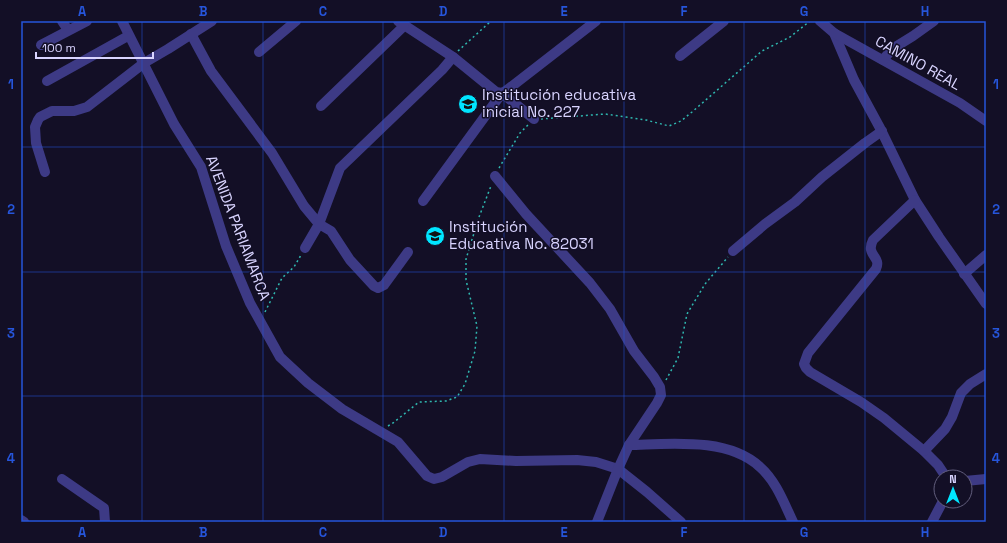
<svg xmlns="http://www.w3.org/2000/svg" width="1007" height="543" font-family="'Space Grotesk',sans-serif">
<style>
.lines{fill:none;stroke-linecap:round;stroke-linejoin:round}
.path{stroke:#2fb8b0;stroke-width:1.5;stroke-dasharray:2 3;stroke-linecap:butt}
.minor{stroke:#3d3a85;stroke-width:10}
.grid{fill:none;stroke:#2655da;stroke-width:1;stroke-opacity:0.55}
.labels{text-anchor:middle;stroke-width:3;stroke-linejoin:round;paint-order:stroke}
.street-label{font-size:15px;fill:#d9d4ff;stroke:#130f26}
.poi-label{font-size:15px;fill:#d9d4ff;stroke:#130f26;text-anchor:start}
.neatline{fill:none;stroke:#2655da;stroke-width:1.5}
.grid-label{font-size:13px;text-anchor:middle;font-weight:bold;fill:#2655da}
</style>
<rect width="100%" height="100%" fill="#130f26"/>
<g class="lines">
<g class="path">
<path d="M458,51L491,21"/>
<path d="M541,119L605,114L646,120L669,126L681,121L692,112L762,51L790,37L810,21"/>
<path d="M499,168L520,133L528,125"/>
<path d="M265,312L282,278L294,267L301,255"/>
<path d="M666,380L678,358L687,314L705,284L728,257"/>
<path d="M388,426L393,423L419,402L446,401L457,397L465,384L475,351L477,326L466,280V259L479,217L491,186"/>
</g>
<g class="minor">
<path d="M62,21L68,30"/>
<path d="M122,21L174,124L201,167L226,246L250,303L280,357L308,383L342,409L398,442L427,476L434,479L442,477L468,462L480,459L516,461L577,460L596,462L618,469L647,492L681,522"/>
<path d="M398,21L453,57L496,92L502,93L534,119"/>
<path d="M820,21L834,33L854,80L880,128L915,200L939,237L986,304"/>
<path d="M834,33L960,103L986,121"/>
<path d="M191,34L211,71L272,153L304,206L319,224L331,231L350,260L374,286L378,288L384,285L408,252"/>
<path d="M41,45L87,21"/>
<path d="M259,52L296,21"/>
<path d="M680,56L724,21"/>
<path d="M883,60L892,49L913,36L934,21"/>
<path d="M47,81L128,36"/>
<path d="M321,106L404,26"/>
<path d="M45,172L36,143L35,127L38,120L40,117L52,111H74L87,107L144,63L168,49L212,21"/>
<path d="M495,176L526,214L590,283L610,309L634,351L654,377L660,387L661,395L657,403L629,445L618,469L597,522"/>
<path d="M915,200L873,240C865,256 882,256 876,269L808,353L804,364L806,368L810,372L861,402L884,418L924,451L938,465L946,477"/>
<path d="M423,201L502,93L507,90L596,21"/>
<path d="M305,248L319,224L340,168L442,70L453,57"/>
<path d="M733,251L765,224L795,202L822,177L865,143L882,131"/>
<path d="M964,274L986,255"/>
<path d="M629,445C670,444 728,437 760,467C776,481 784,503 793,522"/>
<path d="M924,451L945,429L952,417L961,393L970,384L986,374"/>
<path d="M62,479L104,508L105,522"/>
<path d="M965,481L986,479"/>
<path d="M21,520L24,522"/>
<path d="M932,522L943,501"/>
</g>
</g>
<path class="grid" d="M142,21V522M263,21V522M383,21V522M504,21V522M624,21V522M744,21V522M865,21V522M21,147H986M21,272H986M21,396H986"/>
<defs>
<g id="school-disc" transform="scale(1)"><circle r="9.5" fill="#00e5ff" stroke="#130f26"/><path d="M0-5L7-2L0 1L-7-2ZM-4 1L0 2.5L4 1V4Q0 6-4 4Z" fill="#111"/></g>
</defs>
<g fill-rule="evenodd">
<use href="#school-disc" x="468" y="104"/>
<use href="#school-disc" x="435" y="236"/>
</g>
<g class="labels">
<g class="street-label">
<text transform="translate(918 63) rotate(29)" y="5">CAMINO REAL</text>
<text transform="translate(238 228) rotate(69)" y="5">AVENIDA PARIAMARCA</text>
</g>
<g class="poi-label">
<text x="482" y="100">Institución educativa<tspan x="482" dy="17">inicial No. 227</tspan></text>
<text x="449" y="232">Institución<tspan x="449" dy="17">Educativa No. 82031</tspan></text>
</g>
</g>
<rect width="1007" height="543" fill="none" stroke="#130f26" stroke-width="44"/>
<g transform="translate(953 489)"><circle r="19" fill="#130f26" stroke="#625e7d"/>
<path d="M0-3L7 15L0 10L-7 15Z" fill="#00e5ff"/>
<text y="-6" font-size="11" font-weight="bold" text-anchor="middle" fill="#d9d4ff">N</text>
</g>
<path d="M36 52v6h117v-6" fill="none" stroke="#d9d4ff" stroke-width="2"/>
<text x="42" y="52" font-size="12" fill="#d9d4ff" stroke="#130f26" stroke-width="3" paint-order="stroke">100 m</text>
<rect x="22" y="22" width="963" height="499" class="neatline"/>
<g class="grid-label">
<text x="82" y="16">A</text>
<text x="203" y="16">B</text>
<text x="323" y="16">C</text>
<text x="443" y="16">D</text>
<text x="564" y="16">E</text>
<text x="684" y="16">F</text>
<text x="804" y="16">G</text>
<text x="925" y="16">H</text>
<text x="11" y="89">1</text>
<text x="996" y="89">1</text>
<text x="11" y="214">2</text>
<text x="996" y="214">2</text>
<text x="11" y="338">3</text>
<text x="996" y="338">3</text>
<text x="11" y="463">4</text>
<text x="996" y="463">4</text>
<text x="82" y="537">A</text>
<text x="203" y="537">B</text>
<text x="323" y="537">C</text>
<text x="443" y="537">D</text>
<text x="564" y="537">E</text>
<text x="684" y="537">F</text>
<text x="804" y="537">G</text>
<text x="925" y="537">H</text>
</g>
</svg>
